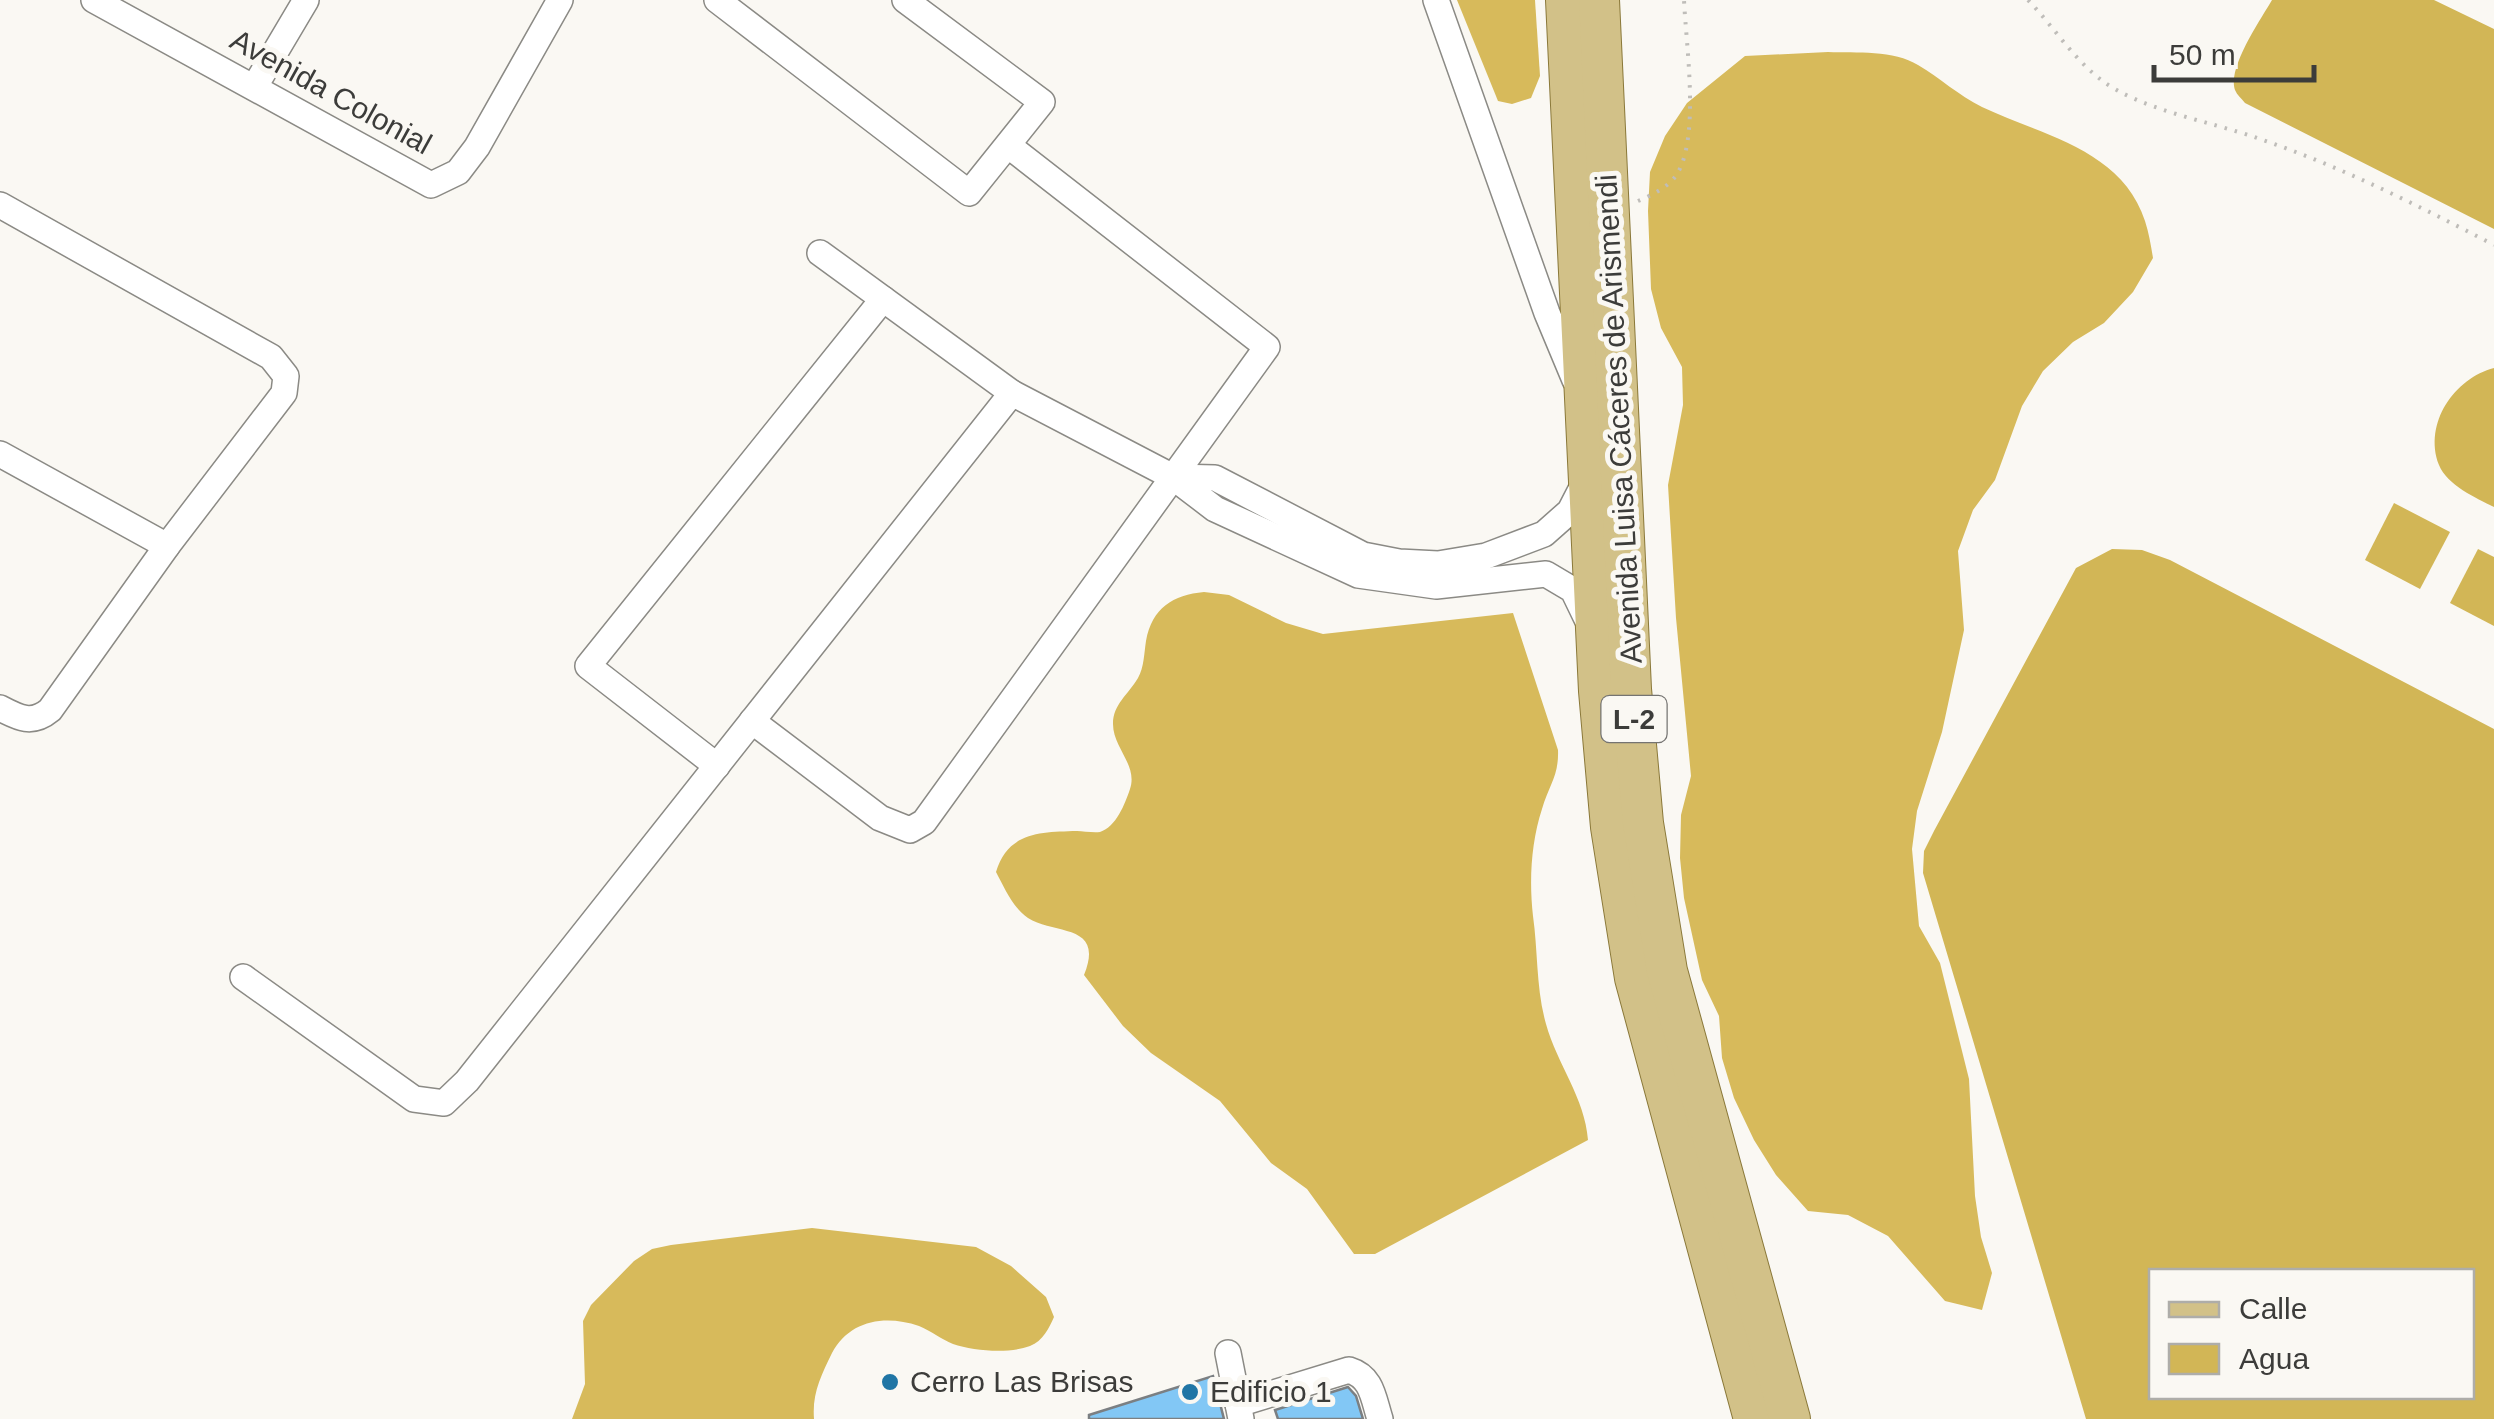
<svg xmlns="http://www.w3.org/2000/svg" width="2494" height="1419" font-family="Arial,sans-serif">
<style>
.forest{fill:#d7ba5b}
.water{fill:#d2b656;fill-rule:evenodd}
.building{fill:#82c7f5;stroke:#7b7f82;stroke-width:2.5}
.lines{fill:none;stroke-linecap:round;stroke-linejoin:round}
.street-casing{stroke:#8b8a85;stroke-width:28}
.primary-casing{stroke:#8a7839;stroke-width:42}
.path{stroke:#bfbdb9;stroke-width:4;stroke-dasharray:2.5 8;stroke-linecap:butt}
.street{stroke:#fff;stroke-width:25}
.primary{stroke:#d2c188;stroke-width:40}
.poi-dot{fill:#2075a5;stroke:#faf8f3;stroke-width:4}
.labels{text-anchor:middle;stroke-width:10;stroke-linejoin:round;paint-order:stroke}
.shield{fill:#faf8f3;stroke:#757472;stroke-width:2.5}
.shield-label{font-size:28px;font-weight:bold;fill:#3c3c3a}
.street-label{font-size:30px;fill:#3c3c3a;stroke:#faf8f3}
.poi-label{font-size:30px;fill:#3c3c3a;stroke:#faf8f3;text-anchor:start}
</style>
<rect width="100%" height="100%" fill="#faf8f3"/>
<g class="forest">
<path d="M1457,0H1535L1540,76L1531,98L1512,104L1498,101Z"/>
<path d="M1828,52C1856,53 1894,50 1918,65C1940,78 1958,95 1982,107C2041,135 2122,149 2145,221C2149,233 2151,246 2153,258L2133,292L2104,323L2073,342L2043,371L2022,406L1995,480L1973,510L1958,551L1964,630L1942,732L1917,811L1912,849L1919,926L1940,963L1969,1079L1975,1196L1981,1237L1992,1273L1982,1310L1945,1301L1888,1236L1848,1215L1808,1211L1776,1175L1754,1140L1734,1098L1722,1058L1719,1016L1702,980L1684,898L1680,858L1681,815L1691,776L1676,618L1668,485L1683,405L1682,367L1661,328L1651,289L1648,211L1650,172L1665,136L1687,103L1745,56Z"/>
<path d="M1204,592L1229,595L1286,623L1323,634L1513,613L1558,750C1559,776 1549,785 1542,809C1531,843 1529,880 1533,916C1538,951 1536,989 1546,1024C1557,1064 1585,1098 1588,1140L1375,1254H1354L1307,1189L1271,1163L1220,1101L1151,1053L1123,1026L1084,975C1105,923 1055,935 1028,918C1013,908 1004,887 996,872C1008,832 1040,832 1077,831C1083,831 1093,833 1100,832C1116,827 1125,804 1130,789C1138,765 1113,748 1113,724C1113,704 1128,695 1138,678C1144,667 1144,654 1146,641C1152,608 1173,595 1204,592Z"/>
<path d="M812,1228L976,1247L1011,1266L1046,1297L1054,1317C1049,1328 1043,1341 1030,1346C1009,1354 974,1351 953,1344C941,1339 931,1331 919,1326C884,1314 849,1321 832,1353C821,1376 812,1393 814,1419H572L585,1384L583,1321L591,1305L634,1261L652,1249L671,1245Z"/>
</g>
<g class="water">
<path d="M2272,0H2434L2494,29V229L2245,103C2241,98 2237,95 2235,90C2227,68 2261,19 2272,0Z"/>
<path d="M2494,368V507C2476,498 2447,485 2439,465C2423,423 2455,378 2494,368Z"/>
<path d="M2394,503L2450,532L2420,589L2365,560Z"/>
<path d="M2112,549L2142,550L2170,560L2494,729V1419H2086L1923,873L1924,851L1934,831L2076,568ZM2152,1272H2472V1396H2152Z"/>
<path d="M2478,549L2494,557V626L2450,603Z"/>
</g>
<g class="building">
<path d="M1213,1376L1224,1419H1089V1415Z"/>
<path d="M1348,1387L1356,1396L1363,1419H1278L1275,1410Z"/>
</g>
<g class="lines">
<g class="street-casing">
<g id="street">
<path d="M94,0L431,185L458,172L477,147L560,0"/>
<path d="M717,0L969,193L1042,102L905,0"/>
<path d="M1436,0L1547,313L1575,380"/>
<path d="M255,86L306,0"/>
<path d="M0,205L271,357L286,376L284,393L167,546L50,710C32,725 19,718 0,708"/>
<path d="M820,253L1012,393"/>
<path d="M0,454L167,546"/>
<path d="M1173,477L1215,478L1363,555L1399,562L1438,564L1486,556L1544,534L1570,511L1586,480"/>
<path d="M752,721L880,818L910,830L924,822L1267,347L1009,146"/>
<path d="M717,766L588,666L883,299"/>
<path d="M243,977L414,1099L444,1103L467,1081L1012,393L1173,477L1215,509L1358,575L1436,586L1546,574L1573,590L1587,619"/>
<path d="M1228,1353L1241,1419"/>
<path d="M1238,1404L1349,1370C1372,1377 1373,1397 1380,1419"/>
</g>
</g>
<g class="primary-casing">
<g id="primary">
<path d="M1566,0L1599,691L1611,827L1635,978L1754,1419"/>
<path d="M1599,0L1631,689L1643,823L1667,971L1790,1419"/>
</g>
</g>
<g class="path">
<path d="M2028,0C2053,26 2072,57 2100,79C2140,110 2209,121 2257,138C2340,166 2417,205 2494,245"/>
<path d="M1638,201C1652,195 1669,187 1677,174C1700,137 1686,45 1684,0"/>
</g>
<use href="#street" class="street"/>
<use href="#primary" class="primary"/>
</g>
<g class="poi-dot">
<circle cx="890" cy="1382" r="10"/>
<circle cx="1190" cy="1392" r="10"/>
</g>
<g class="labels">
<rect class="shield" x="1601.5" y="696" width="65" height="46" rx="8"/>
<g class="shield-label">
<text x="1634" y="729">L-2</text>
</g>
<g class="street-label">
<text transform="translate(331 92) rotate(29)" y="10">Avenida Colonial</text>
<text transform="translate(1619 419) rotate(-93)" y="10">Avenida Luisa Cáceres de Arismendi</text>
</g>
<g class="poi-label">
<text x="910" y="1392">Cerro Las Brisas</text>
<text x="1210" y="1402">Edificio 1</text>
</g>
</g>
<rect x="2149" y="1269" width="325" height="130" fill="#faf8f3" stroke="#aeada9" stroke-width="2.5"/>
<rect x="2169" y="1302" width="50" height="15" fill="#d2c188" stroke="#aeada9" stroke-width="2.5"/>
<text x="2239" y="1319" font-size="30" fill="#3c3c3a">Calle</text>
<rect x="2169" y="1344" width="50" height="30" fill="#d2b656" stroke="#aeada9" stroke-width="2.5"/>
<text x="2239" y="1369" font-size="30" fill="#3c3c3a">Agua</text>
<path d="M2154 65v15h160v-15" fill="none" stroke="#3c3c3a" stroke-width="5"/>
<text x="2169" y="65" font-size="30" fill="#3c3c3a" stroke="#faf8f3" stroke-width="8" paint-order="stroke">50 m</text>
</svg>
